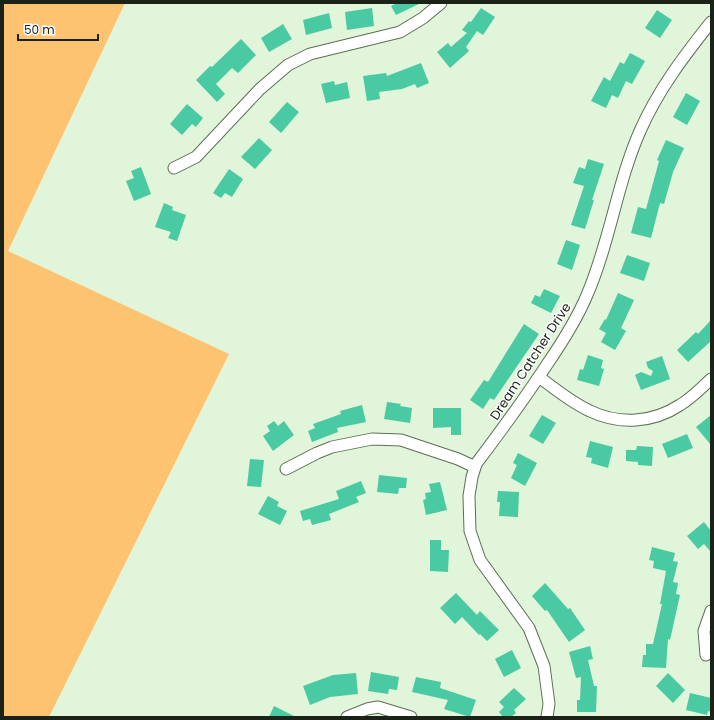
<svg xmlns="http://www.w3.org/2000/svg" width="714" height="720" font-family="Poppins,sans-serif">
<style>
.green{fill:#fec371}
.building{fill:#49caa2}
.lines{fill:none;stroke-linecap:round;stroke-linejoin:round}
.street-casing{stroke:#5d6e56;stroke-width:13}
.street{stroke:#fff;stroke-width:11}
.labels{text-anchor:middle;stroke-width:3;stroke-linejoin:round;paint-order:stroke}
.street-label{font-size:13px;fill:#1b2218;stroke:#fff}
</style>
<rect width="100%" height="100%" fill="#e1f5da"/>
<path class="green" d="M3,3H125L8,251L229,354L49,717H3Z"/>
<g class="building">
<path d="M397,3H421L396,15L391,6Z"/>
<path d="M372,8L374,26L347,30L345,12Z"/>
<path d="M481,8L495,17L483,35L477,31L466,47L469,51L450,68L437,52L448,43L451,47L467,33L462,30L469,21L471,22Z"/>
<path d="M657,10L672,20L660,38L645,28Z"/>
<path d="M329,13L332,28L306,35L303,20Z"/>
<path d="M283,24L292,39L269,52L261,38Z"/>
<path d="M241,39L256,55L238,73L232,68L216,84L225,94L217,102L196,80L210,66L212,67Z"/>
<path d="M630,53L645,61L632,84L626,81L618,98L612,95L606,108L591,101L604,77L610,81L620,62L624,64Z"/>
<path d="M421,63L429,83L417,88L415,84L402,89L379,92L380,99L367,101L363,76L386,73L387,76Z"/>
<path d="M334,81L335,85L347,82L350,98L326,103L321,84Z"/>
<path d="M686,93L700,101L687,125L673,117Z"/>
<path d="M287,102L299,112L281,133L269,122Z"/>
<path d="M187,104L203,118L196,127L192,124L182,135L170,124Z"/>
<path d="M259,138L272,150L255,169L241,157Z"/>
<path d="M666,140L684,148L673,172L664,204L660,203L651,238L631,233L638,207L646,209L659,161L657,160Z"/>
<path d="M588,159L604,164L592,200H594L585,229L571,225L584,186L573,183L579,167L585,169Z"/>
<path d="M141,167L151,194L134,201L126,181L134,178L131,171Z"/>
<path d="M229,169L243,179L232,197L225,193L221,198L213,193Z"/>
<path d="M164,203L173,207L172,210L186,215L177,241L168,238L171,232L155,227Z"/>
<path d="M566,240L580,245L572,270L557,264Z"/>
<path d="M627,255L650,263L644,281L620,273Z"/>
<path d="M544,289L560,296L551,313L531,303L535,295L540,297Z"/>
<path d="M618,293L634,300L621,328L626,331L615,350L601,342L606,333L599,329L605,319L606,320Z"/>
<path d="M711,320V341L688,362L677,350L696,332L698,334Z"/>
<path d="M524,324L539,334L494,400L490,398L483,409L470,400L484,380L488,382Z"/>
<path d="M588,355L603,360L601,368L604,369L599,386L577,380L580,369L583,370Z"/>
<path d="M662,356L670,379L641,390L635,375L641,372L651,376L653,371L648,368L646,362Z"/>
<path d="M387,402L401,404L400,406L412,408L410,423L384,419Z"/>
<path d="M362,405L366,422L337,428L338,432L312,442L308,431L315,428L313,424L341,414L340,411Z"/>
<path d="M433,408H461V435H451V427L433,428Z"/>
<path d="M542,415L556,423L543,444L529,436Z"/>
<path d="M711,415V445L696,427Z"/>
<path d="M274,421L278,426L284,421L294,435L273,451L263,436L270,431L267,426Z"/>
<path d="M687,434L693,448L668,458L662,444Z"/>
<path d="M590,441L613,447L608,468L591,463L592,458L586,457Z"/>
<path d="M637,446L653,447L652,466L638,465V462L626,461V450H636Z"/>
<path d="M518,453L537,463L525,486L511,478L517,465L513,463Z"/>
<path d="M250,459L264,460L261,487L247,486Z"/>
<path d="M379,475L407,478L406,488H399L398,494L377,492Z"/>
<path d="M361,481L366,493L356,497L359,502L329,514L331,520L312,525L310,519L303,521L300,511L339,499L336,491Z"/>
<path d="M440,482L447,510L426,515L423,500L426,499L425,493L431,492L429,484Z"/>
<path d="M498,491L519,492L518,517L499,516L500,502H497Z"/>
<path d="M268,496L279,502L277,506L287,511L280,525L258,514Z"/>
<path d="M704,522L711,531V552L704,544L698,549L687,536Z"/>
<path d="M430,540H441V550H449L448,572L430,571Z"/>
<path d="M652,547L675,553L673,561L678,562L673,582L678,583L676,594L680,595L670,640L668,639L666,668L642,667L643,655H646V644H653L662,604H660L666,571L653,568L654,561L649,560Z"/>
<path d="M545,583L568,609L570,608L585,630L569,642L547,610L545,611L532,596Z"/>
<path d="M456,593L477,615L480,611L499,630L487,641L480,634L479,635L462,617L455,624L440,608Z"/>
<path d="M590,646L593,659L588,660L594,686H597L596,712H577V700H580L581,677L576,678L569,652Z"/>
<path d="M512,650L521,668L504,677L495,659Z"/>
<path d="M371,672L399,677L397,690L389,689L388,694L368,691Z"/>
<path d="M356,673L358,694L330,697L310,705L303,686L333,675Z"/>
<path d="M668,673L685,690L673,703L656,686Z"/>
<path d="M416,677L441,682L440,688L476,700L470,717L444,709L448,700L412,692Z"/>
<path d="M514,688L526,699L514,710L516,713L511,717H503L499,712L504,707L499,702Z"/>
<path d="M690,693L711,698V712L708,711L707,715L686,710Z"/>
<path d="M274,706L296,717H269Z"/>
</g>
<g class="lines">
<g class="street-casing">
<g id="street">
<path d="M174,168L196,157L260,89L288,65L310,54L400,32L423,18L441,3"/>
<path d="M539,377C555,389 572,403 590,411C619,425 653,423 680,405C692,398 701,388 711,379"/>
<path d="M286,469L317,453L332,447L372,439L401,440L458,459L475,467"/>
<path d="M706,655L704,631L711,611"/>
<path d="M347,717L367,709L378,707L411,717"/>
<path d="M547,717L549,704L544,666L529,628L480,560L470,531L469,496L472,477L476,464C501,431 525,398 548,363C563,341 577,319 587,295C610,242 617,183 640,131C658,90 684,56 711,22"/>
</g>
</g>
<use href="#street" class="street"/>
</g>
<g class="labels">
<g class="street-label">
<text transform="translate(530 361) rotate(-57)" y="5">Dream Catcher Drive</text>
</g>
</g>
<rect width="714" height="720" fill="none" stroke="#1b2218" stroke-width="8"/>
<path d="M18 34v6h80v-6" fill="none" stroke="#1b2218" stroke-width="2"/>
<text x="24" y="34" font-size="12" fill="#1b2218" stroke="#ffffff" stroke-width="3" paint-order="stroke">50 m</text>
</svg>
